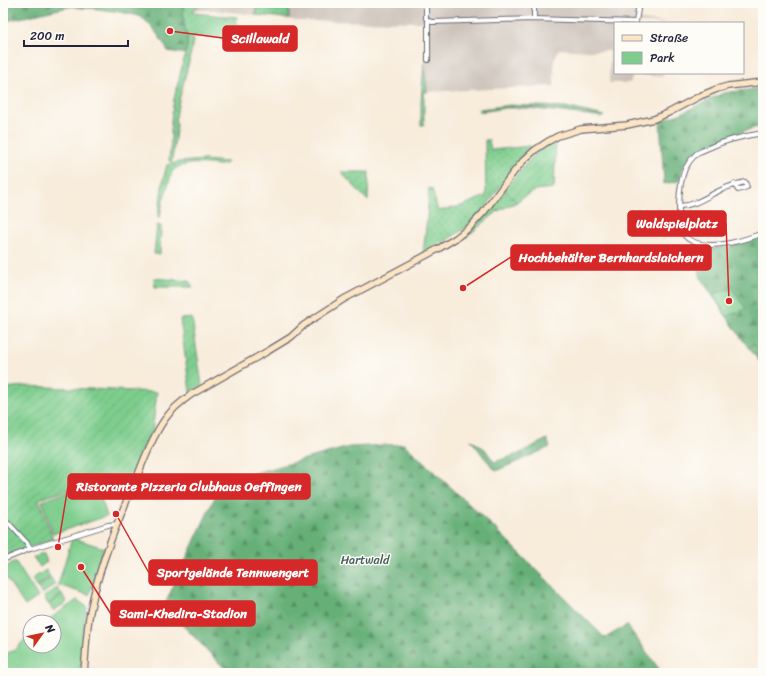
<svg xmlns="http://www.w3.org/2000/svg" width="766" height="676" font-family="Sriracha,sans-serif">
<style>
.industrial{fill:#ccc2b9}
.grass{fill:url(#grass-dots);stroke:#507864}
.forest{fill:url(#forest-firs);stroke:#44695a}
.park{fill:#7ecd8d;stroke:#507864}
.garden{fill:url(#garden-furrows);stroke:#507864}
.lines{fill:none;stroke-linecap:round;stroke-linejoin:round}
.minor-casing{stroke:#6d6973;stroke-width:6}
.secondary-casing{stroke:#6d6973;stroke-width:8}
.minor{stroke:#fff;stroke-width:4}
.secondary{stroke:#fce5c4;stroke-width:5.5}
.labels{text-anchor:middle;stroke-width:3;stroke-linejoin:round;paint-order:stroke}
.park-label{font-size:12px;fill:#425e58;stroke:#fdfcf7}
.leader{fill:none;stroke:#d62828;stroke-width:1.5}
.callout-dot{fill:#d62828;stroke:#fdfcf7;stroke-width:1.5}
.callout{fill:#d62828;stroke:#d62828;stroke-width:1.5}
.callout-label{font-size:13px;text-anchor:middle;font-weight:bold;fill:#fff}
</style>
<defs>
<pattern id="grass-dots" width="8" height="8" patternUnits="userSpaceOnUse"><rect width="8" height="8" fill="#7ecd8d"/><path d="M2 2h.1M6 6h.1" fill="none" stroke="#6db07b" stroke-width="1.8" stroke-linecap="round"/></pattern>
<pattern id="forest-firs" width="22" height="20" patternUnits="userSpaceOnUse"><rect width="22" height="20" fill="#66b078"/><path d="M5 1l3.5 6h-7zM16 11l3.5 6h-7z" fill="#548f64"/></pattern>
<pattern id="garden-furrows" width="10" height="10" patternUnits="userSpaceOnUse"><rect width="10" height="10" fill="#7ecd8d"/><path d="M-1 1l2-2M0 10L10 0M9 11l2-2" fill="none" stroke="#6db07b"/></pattern>
</defs>
<rect width="100%" height="100%" fill="#fdfcf7"/>
<filter id="ink" filterUnits="userSpaceOnUse"><feTurbulence type="fractalNoise" baseFrequency=".025" numOctaves="2"/><feDisplacementMap in="SourceGraphic" scale="8" xChannelSelector="R" yChannelSelector="G"/><feConvolveMatrix kernelMatrix="1 2 1 2 8 2 1 2 1" color-interpolation-filters="sRGB"/></filter>
<filter id="wash" filterUnits="userSpaceOnUse"><feTurbulence type="fractalNoise" baseFrequency=".012" numOctaves="4" result="noise"/><feDisplacementMap in="SourceGraphic" scale="16" xChannelSelector="R" yChannelSelector="G"/><feGaussianBlur stdDeviation="0.9" result="paint"/><feColorMatrix in="noise" values="0 0 0 0 0 0 0 0 0 0 0 0 0 0 0 0 0 1.4 0 .05"/><feComposite in="paint" operator="in"/></filter>
<g filter="url(#wash)">
<rect width="100%" height="100%" fill="#f8ecdb"/>
<path class="industrial" d="M202,3H638L635,19L667,23H615V73H663V77L634,74L630,83H609L610,51H586L559,49L554,60V86L427,92L424,63L427,22L299,21L214,10H193Z"/>
<g class="grass">
<path d="M183,3H202L193,10L192,13L237,17L235,40L194,36C190,65 179,93 175,122L177,123L172,161L170,162L169,160L171,141V120L174,99L187,46V36L184,26Z"/>
<path d="M424,63L427,92H424V125H421V103Z"/>
<path d="M485,140H489L491,150L530,146L533,148L510,172L486,207L467,227L444,242L423,254L427,218L429,188L432,189L438,211L461,206L486,196Z"/>
<path d="M205,160L227,162V163C221,167 214,164 208,164C197,163 178,163 172,172L163,201L160,217H158L163,180L167,165L179,162Z"/>
<path d="M504,189L517,202L498,211L466,237H464C480,222 492,207 504,189Z"/>
<path d="M157,225L161,226L160,254H154Z"/>
<path d="M154,278L189,281L193,287H155Z"/>
</g>
<g class="forest">
<path d="M3,3H183L184,26L187,36V46L185,54L168,51C163,41 150,23 141,17C136,14 105,10 98,9C90,8 81,9 73,6L11,20L3,21Z"/>
<path d="M755,89H763V126C741,131 695,146 684,166C682,170 681,176 679,181L664,184L660,121L682,113L723,93Z"/>
<path d="M510,105L565,107L605,116L602,117L588,115L527,108H506L480,112L479,109Z"/>
<path d="M763,235V366L742,339L701,279L695,250L729,247Z"/>
<path d="M547,439L550,447L496,471L483,456L471,440L485,449L494,462L518,454Z"/>
<path d="M404,444L498,531L605,638L627,625L662,673H229L164,606L222,482L349,447Z"/>
</g>
<g class="park">
<path d="M732,289L746,309L727,316L713,294Z"/>
<path d="M96,483L107,516L53,534L42,501Z"/>
<path d="M72,538L104,548L89,595L58,585Z"/>
<path d="M39,554H44L47,562L40,567L33,557H36Z"/>
<path d="M15,561L38,597L25,606L3,573V569Z"/>
<path d="M46,570L50,577L36,586L32,579Z"/>
<path d="M51,578L55,585L42,594L37,587Z"/>
<path d="M57,588L62,595L48,604L44,597Z"/>
<path d="M62,595L67,602L53,611L49,604Z"/>
<path d="M77,600L87,607L84,628L81,673H9L3,659V655L15,650L30,634V646H54V622H45Z"/>
</g>
<g class="garden">
<path d="M272,3H288V9H289V18L256,15V5L263,7V5L271,6Z"/>
<path d="M556,140L554,188L536,190L523,197L517,202L504,189L536,153Z"/>
<path d="M341,172H369L368,201Z"/>
<path d="M192,318L202,386L190,392L180,319Z"/>
<path d="M25,386L157,392L152,434L132,482L112,477L39,499L53,539L27,548L3,558V388Z"/>
</g>
</g>
<g filter="url(#ink)">
<g class="lines">
<g class="minor-casing">
<g id="minor">
<path d="M426,3V18L428,21V60"/>
<path d="M534,19V3"/>
<path d="M428,21L432,22L534,19L636,22L639,3"/>
<path d="M763,133C743,136 722,141 704,150C702,151 698,152 696,154C692,158 687,165 685,169C679,183 675,225 686,237C689,240 694,242 697,243C717,249 744,240 763,233"/>
<path d="M680,206C695,206 707,196 721,190C729,186 737,184 745,182L747,187L738,190L734,184"/>
<path d="M3,517L27,543L30,549"/>
<path d="M3,560L30,549L108,525L117,524"/>
</g>
</g>
<g class="secondary-casing">
<path id="secondary" d="M84,673C86,653 86,632 90,612C99,565 118,520 137,477C145,457 153,436 165,419C172,409 182,401 192,394L268,351L291,337L304,325L344,299L438,249L456,238L470,227L483,213L513,173L523,161L535,150L547,142L558,136L581,129L627,125L654,119L668,113L700,96L717,89L728,86L763,82"/>
</g>
<use href="#minor" class="minor"/>
<use href="#secondary" class="secondary"/>
</g>
</g>
<g class="labels">
<g class="park-label">
<text x="365" y="564">Hartwald</text>
</g>
</g>
<path class="leader" d="M170 31L223 38M729 301L726 223M463 288L511 257M58 547L68 486M116 514L149 573M81 567L111 614"/>
<g class="callout-dot">
<circle cx="170" cy="31" r="4"/>
<circle cx="729" cy="301" r="4"/>
<circle cx="463" cy="288" r="4"/>
<circle cx="58" cy="547" r="4"/>
<circle cx="116" cy="514" r="4"/>
<circle cx="81" cy="567" r="4"/>
</g>
<g class="callout">
<rect x="223" y="26" width="74" height="25" rx="4"/>
<rect x="628" y="211" width="98" height="25" rx="4"/>
<rect x="511" y="245" width="200" height="25" rx="4"/>
<rect x="68" y="474" width="242" height="25" rx="4"/>
<rect x="149" y="560" width="168" height="25" rx="4"/>
<rect x="111" y="601" width="144" height="25" rx="4"/>
</g>
<g class="callout-label">
<text x="260" y="43">Scillawald</text>
<text x="677" y="228">Waldspielplatz</text>
<text x="611" y="262">Hochbehälter Bernhardslaichern</text>
<text x="189" y="491">Ristorante Pizzeria Clubhaus Oeffingen</text>
<text x="233" y="577">Sportgelände Tennwengert</text>
<text x="183" y="618">Sami-Khedira-Stadion</text>
</g>
<rect width="766" height="676" fill="none" stroke="#fdfcf7" stroke-width="16"/>
<rect x="614" y="22" width="130" height="52" fill="#fdfcf7" stroke="#a5a5ac"/>
<rect x="622" y="35" width="20" height="6" fill="#fce5c4" stroke="#a5a5ac"/>
<text x="650" y="42" font-size="12" fill="#22223b">Straße</text>
<rect x="622" y="52" width="20" height="12" fill="#7ecd8d" stroke="#a5a5ac"/>
<text x="650" y="62" font-size="12" fill="#22223b">Park</text>
<g transform="translate(42 634) rotate(57)"><circle r="19" fill="#fdfcf7" stroke="#a5a5ac"/>
<path d="M0-3L7 15L0 10L-7 15Z" fill="#c8321e"/>
<text y="-6" font-size="11" font-weight="bold" text-anchor="middle" fill="#22223b">N</text>
</g>
<path d="M24 40v6h104v-6" fill="none" stroke="#22223b" stroke-width="2"/>
<text x="30" y="40" font-size="12" fill="#22223b" stroke="#fdfcf7" stroke-width="3" paint-order="stroke">200 m</text>
</svg>
